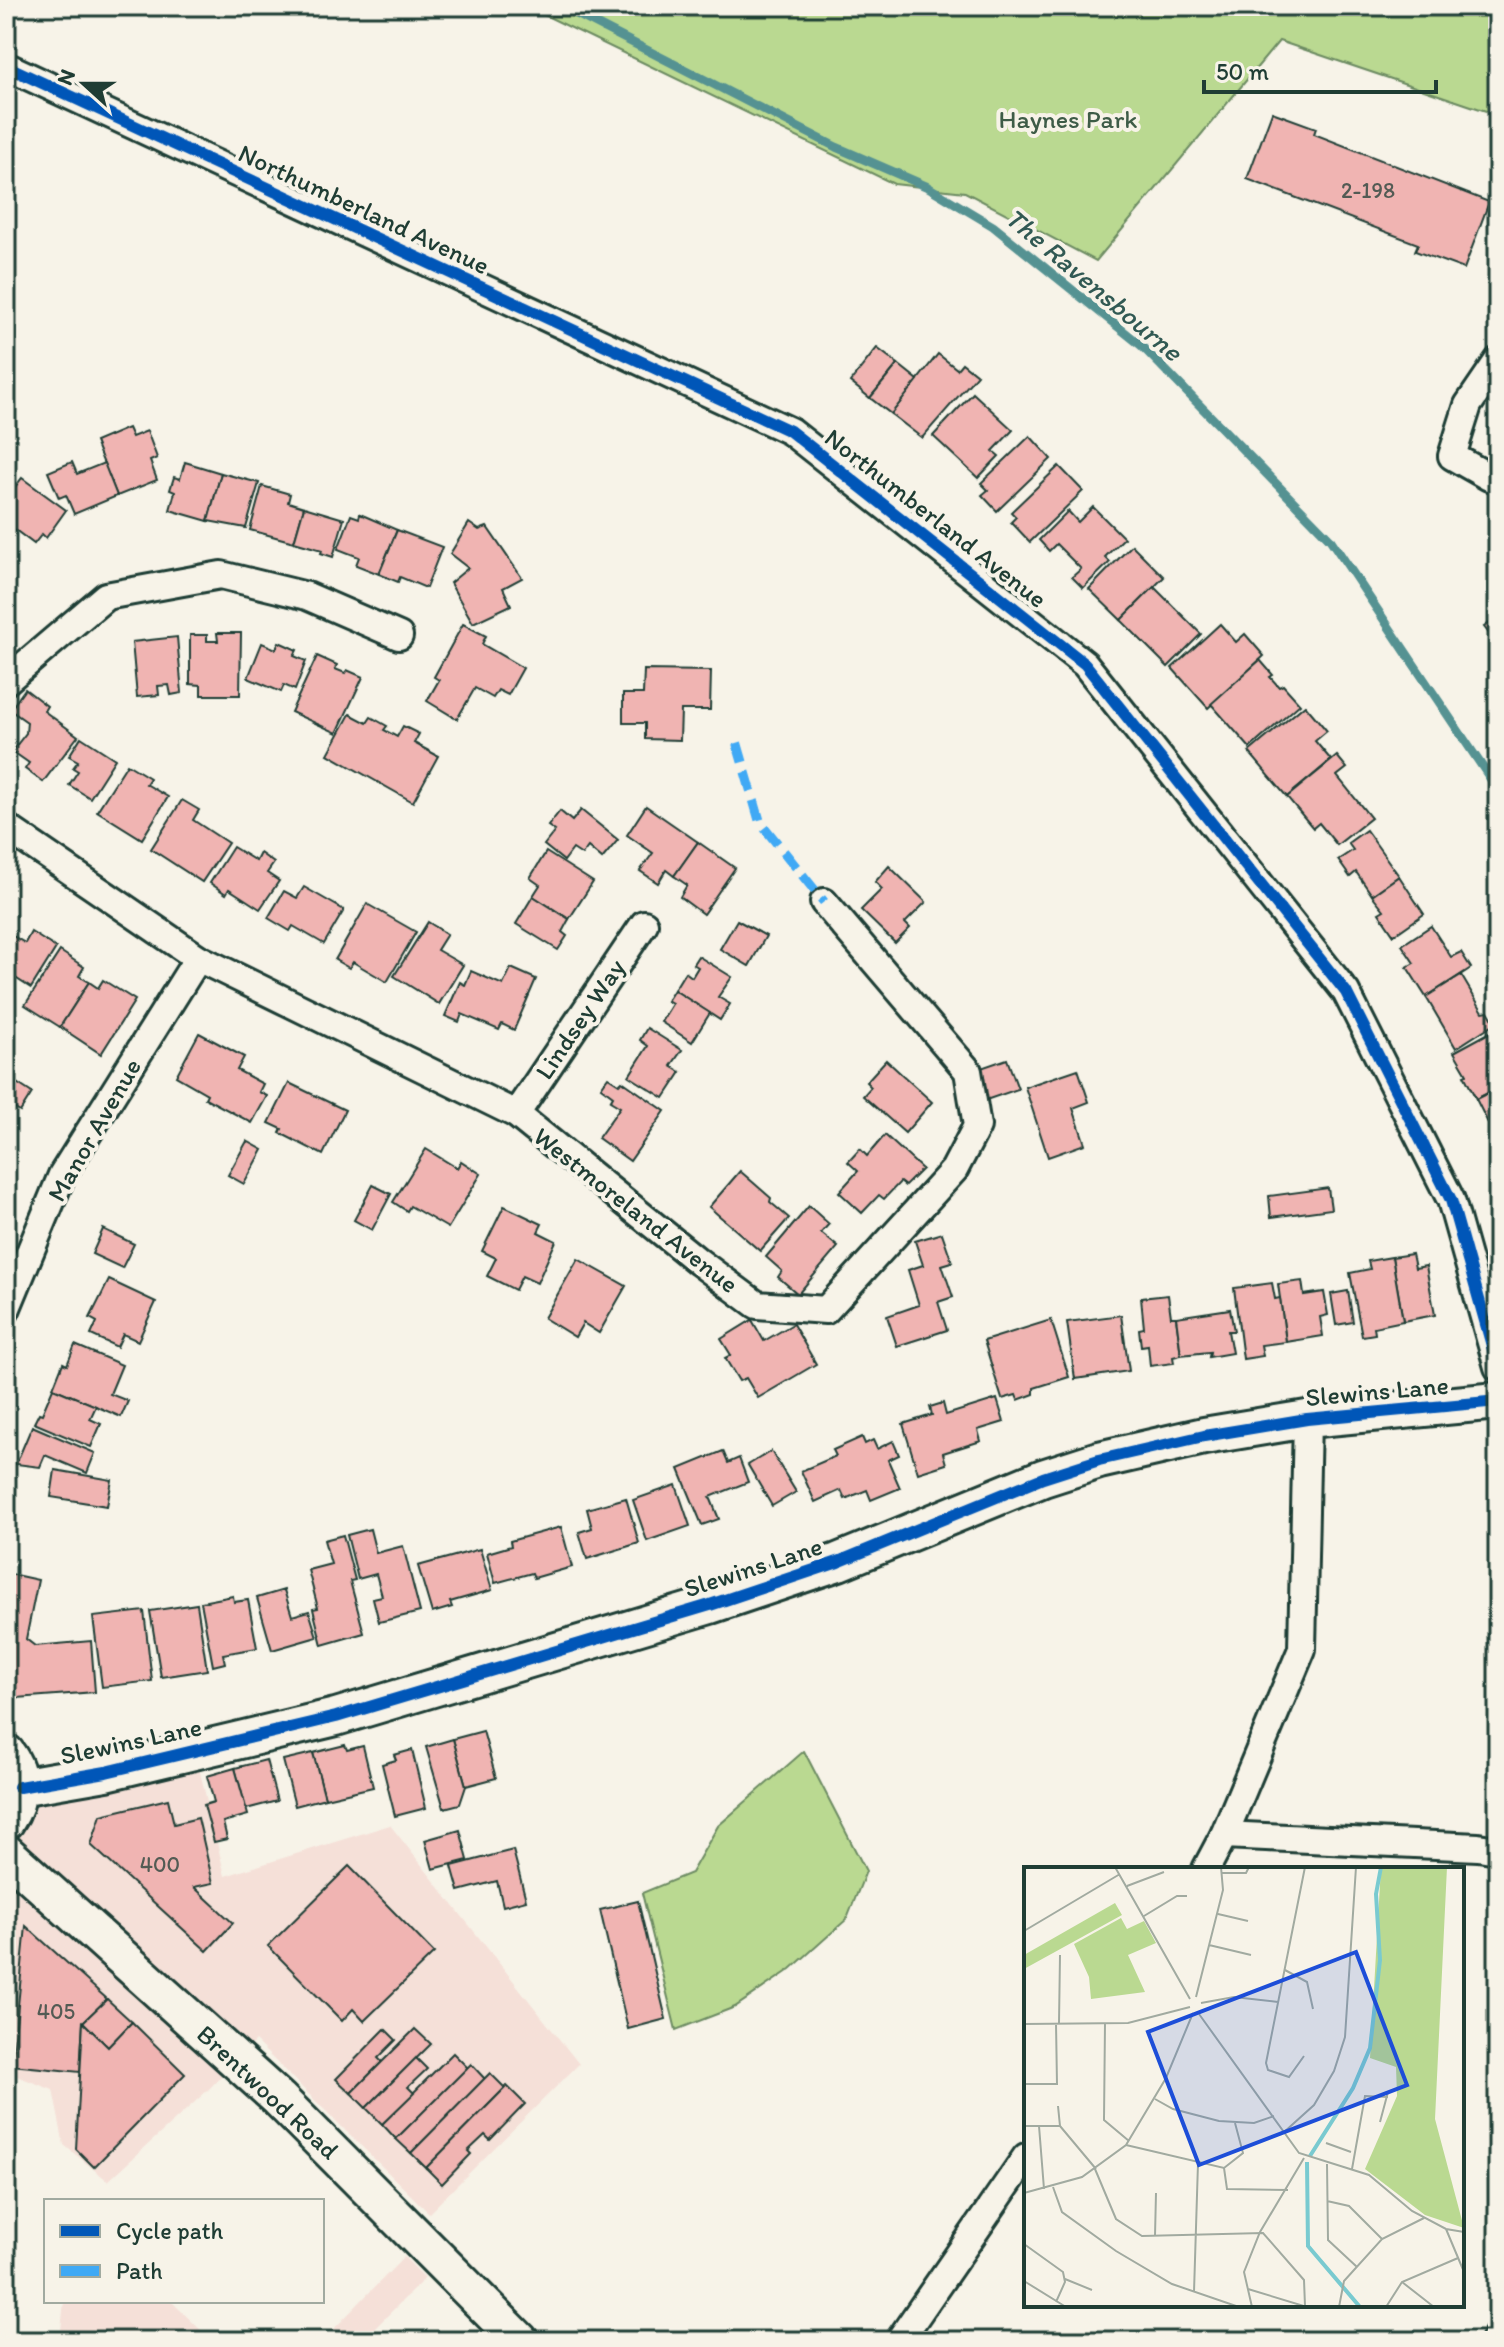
<svg xmlns="http://www.w3.org/2000/svg" width="1504" height="2347" font-family="Itim,sans-serif">
<style>
.built{fill:#f5e0d8}
.green{fill:#bad991;stroke:#6c8b62;stroke-width:2}
.lines{fill:none;stroke-linecap:round;stroke-linejoin:round}
.stream{stroke:#559292;stroke-width:9}
.building{fill:#f0b4b2;stroke:#1f3d34;stroke-width:2}
.street-casing{stroke:#1f3d34;stroke-width:32}
.secondary-casing{stroke:#1f3d34;stroke-width:42}
.street{stroke:#f7f3e8;stroke-width:26}
.secondary{stroke:#f7f3e8;stroke-width:36}
.quiet{stroke:#3fa9f5;stroke-width:10;stroke-dasharray:20 10;stroke-linecap:butt}
.cycleway-casing{stroke:#f7f3e8;stroke-width:17}
.cycleway{stroke:#0057b8;stroke-width:12}
.labels{text-anchor:middle;stroke-width:8;stroke-linejoin:round;paint-order:stroke}
.number-label{font-size:22px;fill:#535b54}
.park-label{font-size:26px;fill:#3e5c47;stroke:#f7f3e8}
.street-label{font-size:26px;fill:#1f3d34;stroke:#f7f3e8}
.water-label{font-size:28px;font-style:italic;fill:#315953;stroke:#f7f3e8}
.inset-river{fill:none;stroke:#79cad0;stroke-width:4}
.inset-road{fill:none;stroke:#a1aaa0;stroke-width:2}
.view{fill:#1d4ed8;fill-opacity:0.15;stroke:#1d4ed8;stroke-width:4}
.inset-edge{fill:none;stroke:#1f3d34;stroke-width:4}
</style>
<rect width="100%" height="100%" fill="#f7f3e8"/>
<filter id="ink" filterUnits="userSpaceOnUse"><feTurbulence type="fractalNoise" baseFrequency=".0125" numOctaves="2"/><feDisplacementMap in="SourceGraphic" scale="16" xChannelSelector="R" yChannelSelector="G"/><feConvolveMatrix kernelMatrix="1 2 1 2 8 2 1 2 1" color-interpolation-filters="sRGB"/></filter>
<g filter="url(#ink)">
<g class="built">
<path d="M195,1751L225,1876L390,1825L579,2064L429,2213L255,2041L208,2090L108,2181L64,2145L53,2090L14,2075L9,2024L6,2023V1808Z"/>
<path d="M404,2257L425,2278L362,2341H322Z"/>
<path d="M64,2301H171L212,2341H60Z"/>
</g>
<g class="green">
<path d="M526,6H1498V115L1279,41L1096,261L965,192L894,184Z"/>
<path d="M804,1751L866,1871L847,1919L791,1969L735,2007L676,2030L642,1893L691,1873L718,1826Z"/>
</g>
<g class="lines">
<path class="stream" d="M561,6L836,147L928,187L993,226L1142,346L1330,539L1498,790"/>
</g>
<g class="building">
<path d="M1272,112L1316,128L1314,134L1489,202L1464,269L1415,251L1418,244L1247,179Z"/>
<path d="M877,348L898,364L870,398L850,382Z"/>
<path d="M938,354L957,369L962,363L977,375L922,438L891,414Z"/>
<path d="M898,364L918,380L891,414L870,398Z"/>
<path d="M973,393L1013,430L993,451L999,456L978,478L933,436Z"/>
<path d="M128,428L132,437L147,431L157,458L150,461L157,480L117,496L95,442Z"/>
<path d="M1030,436L1051,459L997,511L982,495L988,490L981,483Z"/>
<path d="M72,462L77,474L104,463L117,496L74,514L66,495L59,498L48,472Z"/>
<path d="M185,462L221,473L208,521L170,510L175,492L170,490L174,477L180,479Z"/>
<path d="M1059,466L1083,491L1030,542L1011,522L1016,517L1011,512Z"/>
<path d="M221,473L259,483L246,528L208,521Z"/>
<path d="M22,478L66,510L46,538L42,534L34,544L6,523V489L11,492Z"/>
<path d="M262,486L290,494L288,502L304,507L294,542L250,530Z"/>
<path d="M304,507L344,519L333,557L321,553L322,550L294,542Z"/>
<path d="M1093,507L1124,538L1105,557L1110,562L1083,588L1072,577L1081,569L1056,544L1049,551L1039,540L1068,511L1078,522Z"/>
<path d="M360,514L397,530L379,574L356,565L359,557L338,549L351,515L359,518Z"/>
<path d="M469,523L479,530L487,527L522,578L503,588L511,605L473,623L450,583L468,568L450,554Z"/>
<path d="M397,530L442,547L426,588L400,577L398,582L379,574Z"/>
<path d="M1132,545L1164,577L1121,620L1089,589Z"/>
<path d="M1154,587L1201,634L1168,667L1121,620Z"/>
<path d="M1498,617V645L1484,627Z"/>
<path d="M463,624L486,636L482,644L523,668L508,695L498,690L493,698L475,688L457,719L427,701L439,680L434,677Z"/>
<path d="M1220,624L1236,642L1245,634L1264,656L1208,708L1172,668Z"/>
<path d="M217,633H241L240,695H201V685L190,684V635H207V641H218Z"/>
<path d="M177,637L182,693L171,695L169,685L158,686L159,695L137,697L132,642Z"/>
<path d="M279,642L297,650L294,656L306,661L295,690L284,685L281,692L248,678L262,643L276,649Z"/>
<path d="M317,656L337,665L335,669L345,673L347,670L363,677L337,733L291,712Z"/>
<path d="M1260,660L1273,675L1270,677L1279,687L1283,685L1300,704L1250,748L1211,704Z"/>
<path d="M644,670L711,671L710,710H681L680,740L645,739V723H623V694H643Z"/>
<path d="M25,689L47,706L44,711L78,736L43,782L25,769L29,763L12,751L26,733L27,722L10,710Z"/>
<path d="M1305,705L1327,731L1315,741L1331,760L1287,797L1249,752Z"/>
<path d="M350,714L367,723L371,717L387,726L384,730L397,737L403,726L419,734L414,743L438,756L413,802L328,754Z"/>
<path d="M81,737L115,759L90,798L69,785L78,771L73,768L78,761L69,756Z"/>
<path d="M1337,756L1347,768L1337,776L1371,818L1337,845L1319,823L1313,828L1287,797Z"/>
<path d="M127,764L150,778L146,784L168,797L142,839L97,811Z"/>
<path d="M182,800L199,810L193,820L228,843L202,882L151,849Z"/>
<path d="M646,806L698,842L674,876L666,870L658,883L640,871L653,853L627,835Z"/>
<path d="M581,810L618,840L602,859L588,847L582,855L573,849L564,861L544,845L555,831L548,826L560,811L572,821Z"/>
<path d="M1366,830L1399,876L1372,895L1356,872L1350,877L1338,860L1353,850L1348,843Z"/>
<path d="M698,842L735,868L703,914L680,897L687,885L674,876Z"/>
<path d="M233,847L256,861L260,853L274,863L267,873L279,881L260,909L229,889L226,894L210,883Z"/>
<path d="M546,852L593,882L569,919L533,896L540,885L530,878Z"/>
<path d="M889,866L926,902L905,923L910,928L895,943L861,910L882,889L875,882Z"/>
<path d="M1399,876L1424,914L1394,935L1379,913L1384,910L1372,895Z"/>
<path d="M304,887L344,910L324,944L293,926L290,931L268,918L284,891L297,898Z"/>
<path d="M533,896L569,919L562,932L567,936L558,950L516,924Z"/>
<path d="M367,904L416,932L387,982L353,962L349,968L335,960Z"/>
<path d="M737,920L766,936L749,966L720,949Z"/>
<path d="M428,922L447,934L437,950L463,965L439,1004L394,976Z"/>
<path d="M1431,926L1451,957L1461,952L1471,968L1426,997L1407,967L1414,963L1402,945Z"/>
<path d="M31,932L56,948L31,988L6,972V947L13,936L25,943Z"/>
<path d="M60,951L84,967L79,976L89,982L60,1027L25,1005Z"/>
<path d="M698,956L732,977L718,997L730,1004L720,1020L674,990L685,972L692,977L698,967L693,964Z"/>
<path d="M511,968L536,979L514,1030L502,1024L499,1030L462,1014L459,1022L445,1016L460,982L465,985L471,971L503,985Z"/>
<path d="M1461,975L1483,1012L1488,1011L1495,1023L1456,1048L1426,997Z"/>
<path d="M103,980L135,1000L101,1054L60,1027L89,982L98,988Z"/>
<path d="M674,990L710,1013L692,1042L661,1022L672,1004L667,1001Z"/>
<path d="M647,1028L682,1050L671,1066L681,1072L664,1098L629,1076L648,1046L640,1040Z"/>
<path d="M1498,1028V1088L1476,1099L1464,1075L1467,1074L1454,1052Z"/>
<path d="M199,1033L244,1057L237,1070L263,1084L259,1092L267,1096L252,1123L205,1098L207,1094L176,1076Z"/>
<path d="M1007,1059L1018,1089L986,1100L975,1070Z"/>
<path d="M886,1060L932,1102L905,1133L863,1096L871,1087L866,1082Z"/>
<path d="M1078,1069L1089,1102L1073,1108L1085,1144L1048,1157L1025,1087Z"/>
<path d="M6,1076L32,1093L20,1112L12,1107L6,1116Z"/>
<path d="M608,1077L619,1084L622,1081L665,1111L630,1161L598,1138L620,1107L610,1101L613,1096L601,1087Z"/>
<path d="M289,1083L345,1110L323,1155L280,1133L282,1129L269,1123Z"/>
<path d="M1498,1088V1127L1492,1131L1476,1099Z"/>
<path d="M885,1135L922,1169L905,1186L900,1182L884,1199L879,1195L862,1213L839,1192L858,1171L848,1162L860,1149L867,1156Z"/>
<path d="M247,1141L263,1150L244,1184L228,1175Z"/>
<path d="M426,1149L457,1168L461,1161L481,1174L448,1228L410,1206L407,1211L393,1202Z"/>
<path d="M740,1171L771,1198L770,1202L789,1218L760,1251L709,1207Z"/>
<path d="M373,1185L391,1194L372,1230L354,1220Z"/>
<path d="M1328,1188L1331,1209L1271,1217L1269,1196Z"/>
<path d="M504,1206L542,1224L538,1232L556,1241L537,1283L522,1276L515,1290L487,1276L496,1258L482,1251Z"/>
<path d="M809,1206L829,1224L821,1233L838,1247L798,1294L778,1277L782,1271L766,1257Z"/>
<path d="M103,1229L134,1244L122,1268L92,1254Z"/>
<path d="M942,1233L952,1262L942,1265L953,1297L938,1302L947,1330L897,1346L887,1316L919,1305L908,1270L923,1265L915,1241Z"/>
<path d="M1412,1254L1415,1268L1426,1266L1435,1315L1403,1321L1392,1257Z"/>
<path d="M1392,1257L1403,1321L1374,1327L1375,1334L1362,1336L1350,1273L1370,1269L1368,1261Z"/>
<path d="M578,1259L626,1286L599,1333L583,1323L575,1337L544,1318Z"/>
<path d="M109,1280L156,1302L138,1341L123,1334L117,1347L91,1335L97,1322L90,1318Z"/>
<path d="M1302,1281L1304,1295L1324,1292L1328,1315L1320,1317L1323,1336L1286,1342L1278,1284Z"/>
<path d="M1272,1283L1275,1299L1280,1298L1286,1342L1261,1345L1263,1356L1243,1359L1234,1288Z"/>
<path d="M1348,1291L1353,1322L1336,1325L1331,1294Z"/>
<path d="M1168,1295L1171,1317H1176L1181,1355L1173,1357L1174,1363L1150,1366L1148,1345L1141,1346L1139,1329L1144,1328L1141,1298Z"/>
<path d="M1230,1309L1234,1331H1228L1232,1353L1209,1357L1210,1352L1181,1355L1176,1317Z"/>
<path d="M1121,1315L1129,1371L1075,1379L1067,1322Z"/>
<path d="M752,1320L764,1341L793,1324L816,1364L758,1398L746,1378L739,1381L725,1358L731,1355L721,1339Z"/>
<path d="M1051,1320L1069,1377L1034,1388V1394L1018,1400L1016,1395L1002,1399L984,1341Z"/>
<path d="M75,1345L122,1365L110,1394L128,1401L121,1417L53,1388L63,1363L67,1365Z"/>
<path d="M53,1388L96,1406L90,1419L101,1424L91,1447L34,1423L39,1413L42,1414Z"/>
<path d="M997,1399L1004,1422L978,1430L981,1441L943,1453L946,1464L918,1473L903,1424L932,1415L930,1407L943,1403L946,1415Z"/>
<path d="M32,1426L95,1453L87,1473L45,1455L40,1467L16,1464Z"/>
<path d="M862,1437L865,1444L873,1440L877,1449L893,1441L899,1455L888,1460L900,1488L871,1500L867,1490L845,1499L841,1490L815,1502L801,1471L836,1456L833,1450Z"/>
<path d="M723,1451L728,1463L739,1458L748,1482L710,1497L719,1519L702,1525L679,1469Z"/>
<path d="M771,1451L796,1492L772,1506L748,1465Z"/>
<path d="M55,1470L112,1480L107,1506L51,1497Z"/>
<path d="M676,1485L690,1526L647,1541L633,1500Z"/>
<path d="M626,1498L639,1543L587,1559L579,1532L592,1528L587,1509Z"/>
<path d="M561,1527L572,1567L534,1578L532,1573L495,1583L487,1553L511,1546L510,1541Z"/>
<path d="M370,1529L376,1553L403,1546L420,1612L379,1622L373,1598L382,1596L376,1574L358,1579L347,1535Z"/>
<path d="M343,1535L355,1580L350,1581L364,1633L322,1645L313,1609L318,1608L308,1570L331,1564L324,1540Z"/>
<path d="M480,1549L492,1590L450,1602L452,1607L432,1613L418,1566Z"/>
<path d="M6,1573L38,1580L26,1639L35,1646L91,1641L95,1692L17,1698L6,1689Z"/>
<path d="M284,1590L292,1616L309,1611L317,1637L272,1650L257,1598Z"/>
<path d="M233,1596L234,1602L248,1600L257,1648L223,1654L225,1663L213,1666L201,1602Z"/>
<path d="M197,1604L207,1670L161,1677L150,1611Z"/>
<path d="M144,1611L152,1681L102,1687L93,1617Z"/>
<path d="M483,1731L496,1778L466,1786L453,1739Z"/>
<path d="M453,1739L466,1786L460,1804L444,1808L426,1747Z"/>
<path d="M345,1745L347,1750L363,1746L373,1787L325,1798L313,1753Z"/>
<path d="M412,1750L426,1808L395,1816L382,1764L396,1760L394,1755Z"/>
<path d="M313,1753L325,1798L295,1806L283,1760Z"/>
<path d="M266,1760L277,1801L246,1809L235,1768Z"/>
<path d="M235,1768L248,1815L223,1822L227,1839L214,1842L204,1805L214,1802L207,1776Z"/>
<path d="M168,1799L174,1824L198,1818L213,1883L194,1887L233,1923L207,1951L91,1845L101,1815Z"/>
<path d="M460,1830L468,1860L433,1869L425,1840Z"/>
<path d="M513,1850L526,1900L503,1906L497,1881L459,1891L452,1866Z"/>
<path d="M349,1866L434,1953L364,2021L353,2009L342,2021L268,1946Z"/>
<path d="M638,1901L666,2019L628,2029L600,1910Z"/>
<path d="M26,1926L107,1999L83,2022L80,2072L12,2065Z"/>
<path d="M107,1999L132,2022L108,2047L83,2022Z"/>
<path d="M83,2022L108,2047L132,2022L185,2074L94,2167L76,2149Z"/>
<path d="M385,2029L396,2040L378,2058L382,2062L351,2093L336,2079Z"/>
<path d="M415,2029L431,2044L366,2108L351,2093Z"/>
<path d="M453,2053L468,2068L396,2139L382,2124Z"/>
<path d="M416,2058L427,2069L408,2087L414,2093L382,2124L366,2108Z"/>
<path d="M471,2064L485,2079L411,2153L396,2139Z"/>
<path d="M490,2073L505,2088L426,2168L411,2153Z"/>
<path d="M507,2086L525,2104L490,2140L485,2135L468,2151L471,2154L442,2184L426,2168Z"/>
</g>
<g class="lines">
<g class="street-casing">
<g id="street">
<path d="M6,66L790,431L1085,664L1346,992L1451,1200L1498,1367"/>
<path d="M1498,361L1468,405L1452,456L1489,477L1498,479"/>
<path d="M6,681L106,596L221,575L307,596L399,636"/>
<path d="M6,827L198,958L516,1114L699,1262L757,1305L826,1310L954,1170L977,1126L968,1071L824,902"/>
<path d="M516,1114L644,924"/>
<path d="M6,1310L62,1175L198,958"/>
<path d="M1224,1835L1478,1847L1498,1850"/>
<path d="M1206,1869L1224,1835L1302,1649L1307,1419"/>
<path d="M899,2341L1026,2157"/>
<path d="M1494,2341L1498,2335"/>
</g>
</g>
<g class="secondary-casing">
<g id="secondary">
<path d="M6,1753C23,1775 21,1799 6,1821"/>
<path d="M19,1787L106,1772L336,1717L710,1605L838,1562L1043,1478L1099,1460L1204,1436L1307,1419L1498,1401"/>
<path d="M6,1853L279,2099L520,2341"/>
</g>
</g>
<use href="#street" class="street"/>
<use href="#secondary" class="secondary"/>
<path class="quiet" d="M737,743L760,822L824,902"/>
<g class="cycleway-casing">
<g id="cycleway">
<path d="M6,66L790,431L1085,664L1346,992L1451,1200L1498,1367"/>
<path d="M19,1787L106,1772L336,1717L710,1605L838,1562L1043,1478L1099,1460L1204,1436L1307,1419L1498,1401"/>
</g>
</g>
<use href="#cycleway" class="cycleway"/>
</g>
</g>
<g class="labels">
<g class="number-label">
<text x="1368" y="198">2-198</text>
<text x="160" y="1872">400</text>
<text x="56" y="2019">405</text>
</g>
<g class="park-label">
<text x="1068" y="128">Haynes Park</text>
</g>
<g class="street-label">
<text transform="translate(364 209) rotate(25)" y="9">Northumberland Avenue</text>
<text transform="translate(936 518) rotate(38)" y="9">Northumberland Avenue</text>
<text transform="translate(580 1019) rotate(-56)" y="9">Lindsey Way</text>
<text transform="translate(94 1130) rotate(-60)" y="9">Manor Avenue</text>
<text transform="translate(636 1210) rotate(38)" y="9">Westmoreland Avenue</text>
<text transform="translate(1377 1391) rotate(-5)" y="9">Slewins Lane</text>
<text transform="translate(753 1567) rotate(-18)" y="9">Slewins Lane</text>
<text transform="translate(131 1741) rotate(-12)" y="9">Slewins Lane</text>
<text transform="translate(268 2092) rotate(43)" y="9">Brentwood Road</text>
</g>
<g class="water-label">
<text transform="translate(1094 284) rotate(40)" y="10">The Ravensbourne</text>
</g>
</g>
<g transform="translate(1024 1867)">
<rect width="440" height="440" fill="#f7f3e8"/>
<path d="M357,0H423L411,252L440,361L401,348L341,302L373,229L372,200L346,191ZM91,36L98,48L0,102V88ZM97,51L103,62L120,54L132,76L104,88L121,125L67,132L65,110L50,77Z" fill="#bad991"/>
<path class="inset-river" d="M286,289L329,221L346,181L356,93L352,27L357,0M283,295L284,379L336,440"/>
<path class="inset-road" d="M91,0L166,132M198,6H222L225,0M103,19L140,5M194,47L224,54M120,49L153,29H163M0,64L96,7M185,78L227,88M261,103L283,115L289,142M172,130L199,23L197,0M177,136L210,130L254,135M175,147L275,286L345,308L388,344L422,362L440,365M35,156L36,88M81,156L80,253L105,274M0,157L104,156L166,140M440,178V236M280,189L265,210L244,203L242,196L281,0M0,217H33L32,156M131,232L149,242L195,254L230,256L250,249M34,239L36,259L72,302M356,255L364,225M0,259H36M15,259L20,322M259,266L290,238L310,204L321,170L332,0M302,276L327,285M102,278L200,301L219,286L211,256M303,297L304,373L333,400M200,301L203,322L264,323M71,302L92,352L118,369L239,366L280,413L281,439M328,302L341,229L364,230M29,320L38,345L92,384L148,417L215,440M0,326L58,310L102,278L142,211L169,146M303,334L325,339L358,372M422,362L440,405M131,369L132,326M0,377L39,405L41,415L32,435M41,412L68,423M0,414L42,440M378,415L410,440M224,422L283,440M170,425L174,296M228,440L220,405L236,365L280,291M315,440L320,414L358,372L400,351M362,440L378,415L434,391"/>
<path class="view" d="M332,85L383,218L175,298L124,165Z"/>
<rect width="440" height="440" class="inset-edge"/>
</g>
<rect width="1504" height="2347" fill="none" stroke="#f7f3e8" stroke-width="32"/>
<rect x="16" y="16" width="1472" height="2315" fill="none" stroke="#1f3d34" stroke-width="3" filter="url(#ink)"/>
<rect x="44" y="2199" width="280" height="104" fill="#f7f3e8" stroke="#a1aaa0" stroke-width="2"/>
<rect x="60" y="2225" width="40" height="12" fill="#0057b8" stroke="#a1aaa0" stroke-width="2"/>
<text x="116" y="2239" font-size="24" fill="#1f3d34">Cycle path</text>
<rect x="60" y="2265" width="40" height="12" fill="#3fa9f5" stroke="#a1aaa0" stroke-width="2"/>
<text x="116" y="2279" font-size="24" fill="#1f3d34">Path</text>
<g transform="translate(84 84) rotate(291)" stroke="#f7f3e8" stroke-width="6" paint-order="stroke">
<path d="M0-6L14 30L0 20L-14 30Z" fill="#1f3d34"/>
<text y="-12" font-size="22" font-weight="bold" text-anchor="middle" fill="#1f3d34">N</text>
</g>
<path d="M1204 80v12h232v-12" fill="none" stroke="#1f3d34" stroke-width="4"/>
<text x="1216" y="80" font-size="24" fill="#1f3d34" stroke="#f7f3e8" stroke-width="6" paint-order="stroke">50 m</text>
</svg>
